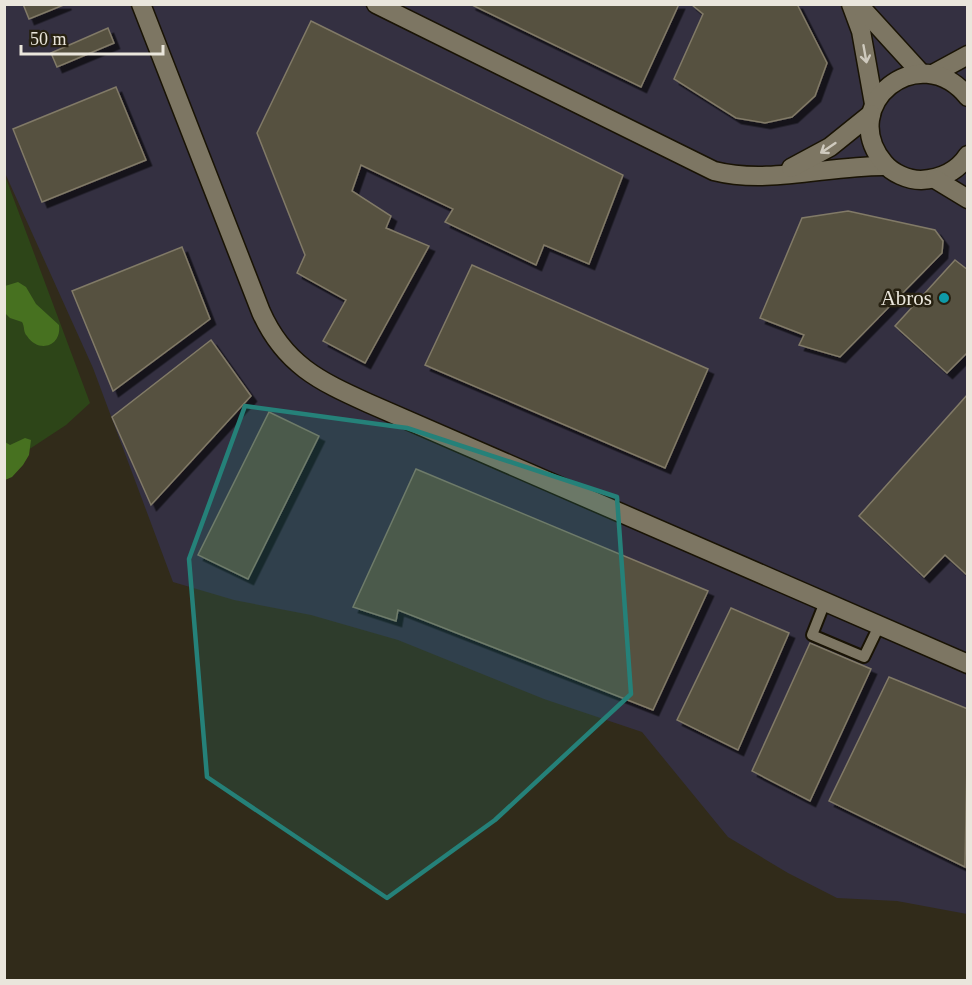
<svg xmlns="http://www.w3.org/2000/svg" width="972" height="985" font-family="'Times New Roman',serif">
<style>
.industrial{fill:#343041}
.green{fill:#2d4518}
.forest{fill:#477120}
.building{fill:#57513f;stroke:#817a67;stroke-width:1.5;filter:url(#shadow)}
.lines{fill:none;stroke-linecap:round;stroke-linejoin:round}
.service-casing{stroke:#191304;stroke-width:14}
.minor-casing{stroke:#191304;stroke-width:21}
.service{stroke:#7d7663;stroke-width:10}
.minor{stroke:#7d7663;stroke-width:18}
.oneway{stroke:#cfcabe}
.marked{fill:#258179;fill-opacity:0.2;stroke:#258179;stroke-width:4.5;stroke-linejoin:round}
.culture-dot{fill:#0f9aa8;stroke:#272111;stroke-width:2}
.labels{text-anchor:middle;stroke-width:5;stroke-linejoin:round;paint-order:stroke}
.poi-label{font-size:21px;fill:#eae6dc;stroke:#272111;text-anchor:end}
</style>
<defs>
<filter id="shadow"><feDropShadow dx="5.5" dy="5.5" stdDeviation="0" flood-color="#0009"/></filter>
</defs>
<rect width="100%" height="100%" fill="#312b1a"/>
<path class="industrial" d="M4,5H967V914L897,901L837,898L788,873L728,837L642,732L544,699L398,640L311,615L234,600L173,582L93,368L5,173Z"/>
<path class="green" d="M4,173L90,403L66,425L28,450L4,479Z"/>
<g class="forest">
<path d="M18,282L26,287L36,304L59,325C62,346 39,354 27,336C23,332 25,327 22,322L10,318L5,313V286Z"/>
<path d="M25,438L31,440L29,455L23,465L12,477L5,480V442L10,445Z"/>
</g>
<g class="building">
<path d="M23,4H66L29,19Z"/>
<path d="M470,4H679L641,87Z"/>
<path d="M797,4L827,63L815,96L792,117L765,123L736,118L674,79L703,14L692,5Z"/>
<path d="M311,21L623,175L589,264L544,245L536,265L445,222L453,209L361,165L352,191L391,216L386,228L429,246L365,363L323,341L346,300L297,273L305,255L257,133Z"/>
<path d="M108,28L114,43L57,67L51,53Z"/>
<path d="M116,87L146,160L42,202L13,129Z"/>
<path d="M848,211L935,230L943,241L942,253L840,357L799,345L804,335L760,318L802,218Z"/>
<path d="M182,247L210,319L113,391L72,291Z"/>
<path d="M955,260L968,270V352L947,373L895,326Z"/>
<path d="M472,265L708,369L665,468L425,365Z"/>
<path d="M211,340L251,396L151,505L112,417Z"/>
<path d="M968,394V576L945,555L924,577L859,516Z"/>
<path d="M269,412L319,436L248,579L198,555Z"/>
<path d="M416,469L708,591L653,710L398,610L396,621L353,607Z"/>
<path d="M731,608L789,633L738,750L677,720Z"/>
<path d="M810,643L871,669L810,801L752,771Z"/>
<path d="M889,677L968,709L965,867L829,801Z"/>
</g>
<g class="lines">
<g class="service-casing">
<path id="service" d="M825,602L812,635L864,657L879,626"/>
</g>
<g class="minor-casing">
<g id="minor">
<path d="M141,4L261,312C284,364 319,381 368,403L968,664"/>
<path d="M376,4L714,171C769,185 830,165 886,166"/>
<path d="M851,4L861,31L874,104"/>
<path d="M858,4L921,73"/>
<path d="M933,74L968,55"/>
<path d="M968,97C919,37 836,105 884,163C892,173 908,180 921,180C940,179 957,172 968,155"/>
<path d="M791,168L830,147L871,114"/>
<path d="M935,179L968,199"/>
</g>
</g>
<use href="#service" class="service"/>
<use href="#minor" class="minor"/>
</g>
<defs><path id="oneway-shaft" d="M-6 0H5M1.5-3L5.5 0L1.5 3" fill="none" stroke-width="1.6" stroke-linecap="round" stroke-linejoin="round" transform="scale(1.5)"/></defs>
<g class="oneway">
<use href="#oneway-shaft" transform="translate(865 54) rotate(80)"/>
<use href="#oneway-shaft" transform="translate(828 148) rotate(146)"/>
</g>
<path class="marked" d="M245,406L407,428L617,497L631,694L495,820L387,898L207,777L189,559Z"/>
<circle class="culture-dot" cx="944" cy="298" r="6"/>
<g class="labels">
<g class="poi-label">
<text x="932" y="305">Abros</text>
</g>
</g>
<rect width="972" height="985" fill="none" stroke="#eae6dc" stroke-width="12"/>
<path d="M21 45v9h142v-9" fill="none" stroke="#eae6dc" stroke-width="3"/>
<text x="30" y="45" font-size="18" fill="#eae6dc" stroke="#272111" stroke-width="4.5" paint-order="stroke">50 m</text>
</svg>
